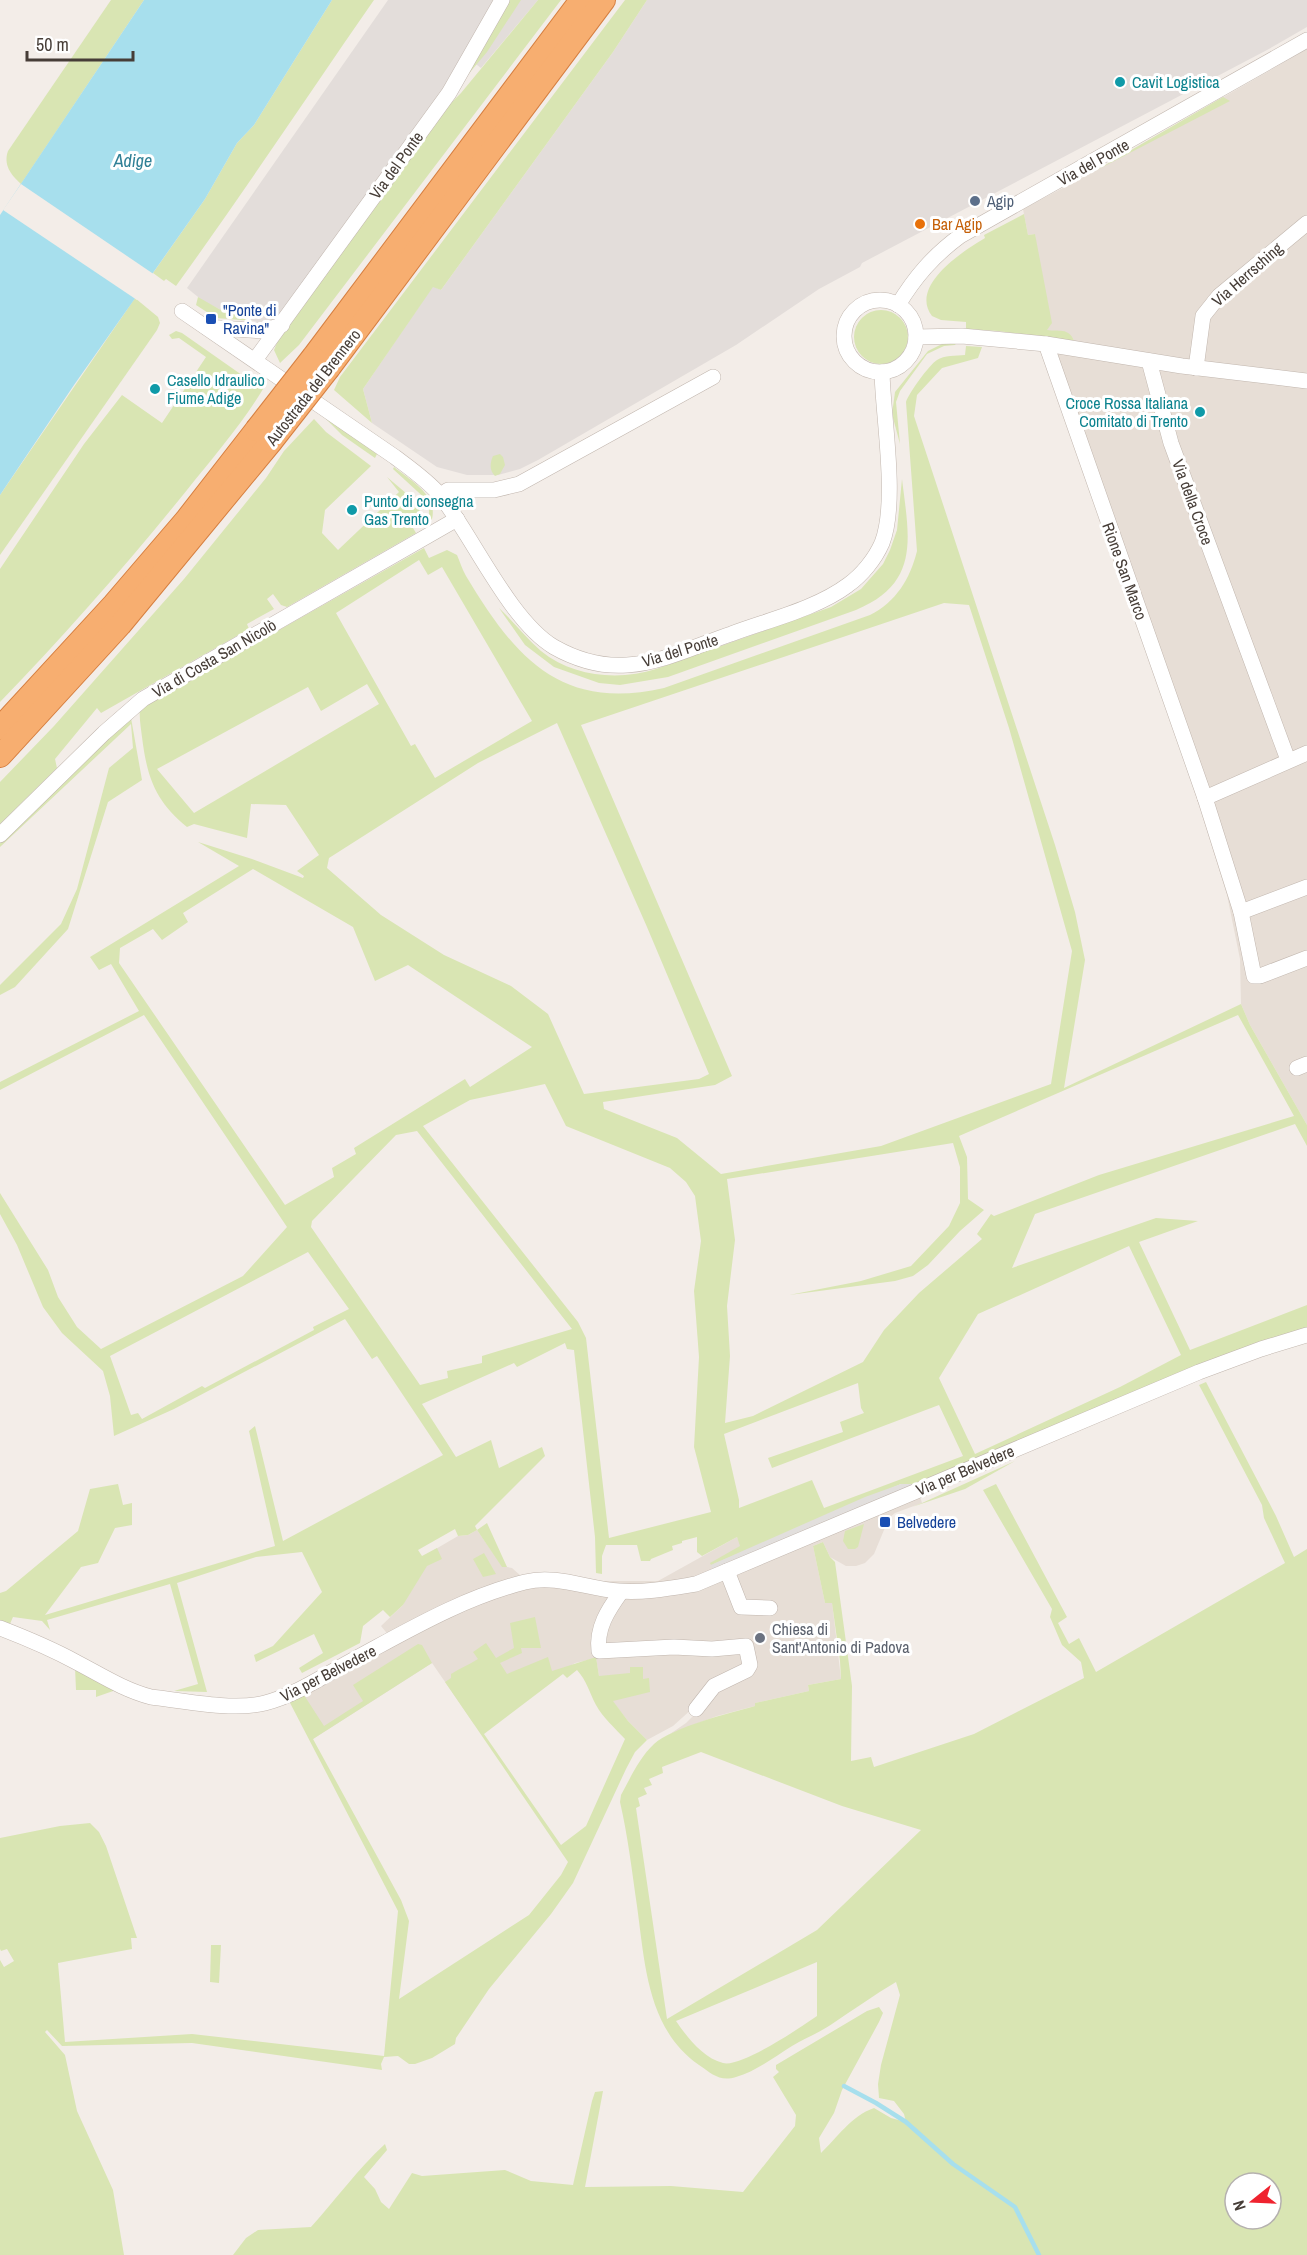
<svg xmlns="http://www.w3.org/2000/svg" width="1307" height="2255" font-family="'Archivo Narrow',sans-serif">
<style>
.residential{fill:#e7ded6}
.industrial{fill:#e3ddda}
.green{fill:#d9e5b3;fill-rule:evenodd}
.parking{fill:#e2dfdd}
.water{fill:#a7dfed}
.pier{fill:#f3ede8}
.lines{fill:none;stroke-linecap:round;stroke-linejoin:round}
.stream{stroke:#a7dfed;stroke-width:4.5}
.minor-casing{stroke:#c1b6ae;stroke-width:16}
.highway-casing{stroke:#d67f40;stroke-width:24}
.minor{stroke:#fff;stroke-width:15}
.highway{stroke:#f7ae70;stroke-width:22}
.highway-bridge-casing{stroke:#d67f40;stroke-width:24;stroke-linecap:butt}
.highway-bridge{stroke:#f7ae70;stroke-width:22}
.culture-dot{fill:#0f9aa8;stroke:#fff;stroke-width:2}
.service-dot{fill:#5c6f8a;stroke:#fff;stroke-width:2}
.food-dot{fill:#e8710a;stroke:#fff;stroke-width:2}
.transit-dot{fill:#1a4fb4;stroke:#fff;stroke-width:2}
.worship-dot{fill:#6b7280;stroke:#fff;stroke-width:2}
.labels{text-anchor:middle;stroke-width:6;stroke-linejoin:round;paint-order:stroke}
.culture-label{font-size:16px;fill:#0d838f;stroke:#fff;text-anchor:start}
.street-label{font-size:16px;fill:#463d37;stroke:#fff}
.service-label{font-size:16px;fill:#4e5e75;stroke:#fff;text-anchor:start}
.food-label{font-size:16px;fill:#c56008;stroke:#fff;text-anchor:start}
.transit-label{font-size:16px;fill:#164399;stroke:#fff;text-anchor:start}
.worship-label{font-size:16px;fill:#5b616d;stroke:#fff;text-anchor:start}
.water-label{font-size:18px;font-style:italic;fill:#308096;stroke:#fff}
</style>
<rect width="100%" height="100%" fill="#f3ede8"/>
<g class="residential">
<path d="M1307,49V1125L1250,1025L1241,1004L1240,959L1227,895L1200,808L1054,377L1041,353L1035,234L1028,235L1023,209L1095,171Z"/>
<path d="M916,1484L922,1503L895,1513L889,1518L874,1554L865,1563L856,1566H846L830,1557L823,1542L813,1546L825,1603L832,1602L841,1679L808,1685L809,1691L755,1703V1706L717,1716L670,1734L686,1723L698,1711L693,1708L673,1726L647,1740L628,1721L610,1698L599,1676L596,1658L575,1663L474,1724L432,1663L313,1739L297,1695L390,1637L381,1626L403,1605L422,1557L458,1536L468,1535L477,1530L502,1566L512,1568L521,1576L595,1581H658L737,1537L741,1545Z"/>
</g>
<g class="industrial">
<path d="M388,0H496L437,102L320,264L275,319L267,322H257L219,309L203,301L187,288Z"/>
<path d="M506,0H538L481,68L472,61Z"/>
<path d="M647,0H1307V27L1267,50L862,263L860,267L819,289L736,345L538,460L520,469L498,475H467L437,467L372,423L363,389L433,286L441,290L613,52Z"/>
</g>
<g class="green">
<path d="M111,0H144L21,184C11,175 3,165 8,151Z"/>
<path d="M332,0H374C308,95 244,192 176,286L166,279L164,281L153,273L205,199L237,143L254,125Z"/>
<path d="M506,0H521L487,52L456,89Z"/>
<path d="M538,0H561L299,345L280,363L274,350L279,338L442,112L461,93Z"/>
<path d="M625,0H647L613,52L441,290L433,287L363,389L372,423L334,390L340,377Z"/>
<path d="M1223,97L1230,101L1095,171Z"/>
<path d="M1024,214L1028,235L1035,234L1052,323L1047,330C1058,332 1069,327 1074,341L998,331L966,329V322L941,320L932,316C909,286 963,251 985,238L984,235Z"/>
<path d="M198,297L219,309L253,321L216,318L196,305Z"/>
<path d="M135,298L158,317L160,323L157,330L0,555V495Z"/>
<circle cx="881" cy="337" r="27"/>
<path d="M176,331L182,333L249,380L266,384C244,422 214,456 187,490C128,563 66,634 0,702V569L84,444L122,395L162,423L206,357L179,338L172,339L169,335Z"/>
<path d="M957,342L955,345L944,346L927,354L900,391L896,402L900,444L892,414L895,392L928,351L944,343Z"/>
<path d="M966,346L982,347L978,358L942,368L917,395L914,416L1055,845L1075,912L1085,960L1064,1088L1241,1004L1250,1025L1307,1125V1146L1295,1124L1035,1214L1012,1268L1156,1218L1198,1221L1139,1242L1190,1350L1307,1305V1329L916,1484H901L711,1565L710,1563L740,1546L737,1537L702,1556L697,1552V1537L682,1541V1543L672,1546L673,1550L651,1559L650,1561H641L637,1545H606L602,1556V1574L596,1573L595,1537L574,1350L567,1349L565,1343L517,1367L514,1363L422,1404L456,1457L491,1440L499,1468L542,1447L545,1456L475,1526L477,1530L487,1523L507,1567H502L477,1530L468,1535L458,1536L455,1529L418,1550L422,1556L437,1548L442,1559L427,1566L403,1605L390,1617L383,1610L363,1626L360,1643L302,1673L299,1668L323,1653L314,1634L256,1662L254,1655L273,1646L322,1592L302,1552L256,1557L177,1583L207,1692L174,1691L198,1684L170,1584L47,1620L50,1630L42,1621L13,1617L9,1626L0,1622V1593L6,1591L78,1531L90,1489L118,1484L123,1505L132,1503V1525L115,1528L98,1563L81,1567L45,1615L275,1546L249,1431L255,1426L283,1541L443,1455L377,1356L372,1359L345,1319L174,1409L114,1436L110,1396L103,1371L62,1333L43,1307L17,1245L0,1214V1193L48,1270L58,1297L77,1327L101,1349L243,1276L287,1227L144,1015L0,1090V1082L139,1011L111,964L99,970L90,957L239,866L198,842L252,859L303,878L304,876L297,871L319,855L286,805L251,804L247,838L194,824L187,827C155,801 147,777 142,737C141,728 139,718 140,709L424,548L429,558L447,550L457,555C460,562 462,569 466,576C514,656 560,712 664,688L870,615C896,602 910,579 917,551L906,402C909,393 929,365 937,360C944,355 956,356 965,355ZM419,560L428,575L442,567L532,721L435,778L415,744L411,746L336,613ZM944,603L969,605L1009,728L1072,951L1051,1084L881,1146L721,1174L677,1138L604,1109L603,1102L715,1085L732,1076L581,725ZM367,684L379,704L194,813L157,769L308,687L321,711ZM557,723L647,927L709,1074L699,1079L584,1094L548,1014L511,986L444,955L381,915L327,868L329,858L478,763ZM253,869L353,927L375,981L408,965L532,1047L470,1087L465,1079L354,1148L356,1154L332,1168L334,1177L285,1205L119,963L120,948L153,929L162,940L188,922L183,913ZM1238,1015L1294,1116L1099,1175L994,1216L991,1214L977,1234L982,1239L919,1293L884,1330L863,1362L753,1416L725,1423L730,1356L727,1306L735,1240L727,1179L953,1143L960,1167V1203L949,1226L911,1266L861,1281L789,1295L895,1281L913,1276L928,1265L960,1231L984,1210L968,1199L967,1157L959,1136ZM545,1084L566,1126L670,1168L686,1182L695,1196L701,1241L694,1291L699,1357L694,1447L711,1512L609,1538L586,1338L578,1322L423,1126L470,1100ZM417,1131L572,1329L482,1356V1363L447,1371L448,1378L420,1385L311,1227L312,1221L396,1135ZM1129,1246L1181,1355L1120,1387L975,1454L939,1378L978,1314ZM308,1252L349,1309L313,1327L314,1330L205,1388L202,1386L142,1419L138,1413L131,1415L110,1356ZM858,1383L861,1408L864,1413L840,1422L843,1432L768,1458L772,1468L939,1405L963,1456L824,1508L812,1480L739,1508V1500L724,1434Z"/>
<path d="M323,416L377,454L375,458L342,435Z"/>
<path d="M314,419L326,432L371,466L325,510L322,533L338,550L399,492L387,477L420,505L419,516L410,523L416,533L287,607L281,605L273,594L267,599L274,609L247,624L249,629L101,713L97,708L55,759L57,768L0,824V782L54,726L184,579L266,478L284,451Z"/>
<path d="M500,454L503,457L505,465L500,474L495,476C489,470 490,463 493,456Z"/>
<path d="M394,467C410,480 438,495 432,519L423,528L422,526L429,516V502L393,469Z"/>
<path d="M902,479C909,537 921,583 856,610L668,677L620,685L599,683L554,667L525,645L499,608C514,622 526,638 541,651C573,677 619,681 656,669L831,607L861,589L883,564L890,550L897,530Z"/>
<path d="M131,718L142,780L108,802L68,929L15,987L0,995V985L61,924L77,889L109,768L133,748L131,724L0,847V839L94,750Z"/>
<path d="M1206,1382L1276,1516L1294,1557L1307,1549V2255H233L246,2238L258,2230L311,2227C336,2199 358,2169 385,2144L387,2150L364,2177L375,2189L381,2202L389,2209L412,2173L422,2176L505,2170L531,2181L573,2185L592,2101L595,2092L603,2091L585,2187L671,2186L743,2192L795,2126L796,2115L773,2077L779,2072L776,2069V2065L867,2011L879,2007L883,2013L879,2022L842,2090L834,2113L819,2138L821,2153C837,2138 851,2116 874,2108L891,2118L906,2122L904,2114L894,2101L879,2098L878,2084L881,2065L900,1995L896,1982C874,1995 853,2010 832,2024C819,2033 805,2038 792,2046C774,2057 757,2071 736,2077C720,2082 712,2074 699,2065C647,2029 645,1963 637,1906C632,1871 628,1837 620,1802L621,1795C631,1777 639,1758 654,1744C673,1727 730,1713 755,1706V1703L809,1691L808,1685L841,1679L840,1661L832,1603H825L813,1546L823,1542L830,1557L835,1562L852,1686L851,1761L871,1757L874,1767L974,1734L1084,1678L1081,1662L1062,1645L1050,1617L1052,1609L983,1490L996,1484L1067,1617L1058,1623L1069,1644L1079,1638L1096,1672L1285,1563L1264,1518L1262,1505L1199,1385ZM701,1752L842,1806L921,1830L817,1930L667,2019L636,1808L640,1806L638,1798L647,1794L644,1788L652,1785L649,1779L663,1773L662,1767ZM817,1962V2016C801,2027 741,2068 723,2063C703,2058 687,2037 676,2021ZM1235,2183H1271V2219H1235Z"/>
<path d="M1015,1461L965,1489L912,1507L922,1503Z"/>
<path d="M864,1524L858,1547L855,1549H848L843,1541L845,1531Z"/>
<path d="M484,1553L496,1574L483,1577L473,1559Z"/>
<path d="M535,1617L541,1648H521L522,1653L500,1663L507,1674L548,1657L552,1671L596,1657L599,1676L630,1673V1667H643V1679L649,1678L650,1692L613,1701L628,1721L647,1740L635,1752L626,1769L573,1883L551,1914L489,1989L456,2038L455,2044L432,2058L415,2064H409L398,2056L384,2057L381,2064L382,2070L192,2043L62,2046L47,2030L45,2032L65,2055L77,2111L113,2190L124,2255H0V1960L4,1967L14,1961L7,1949L1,1951L0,1949V1838L60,1826L90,1823L99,1832L106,1846L137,1938H131L132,1949L58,1963L65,2042L192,2034L384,2056L398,1911L288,1699L302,1692L324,1726L363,1701L353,1685L418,1644L422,1645L432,1663L313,1739L401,1900L409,1921L399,1999L529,1915L561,1875L568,1862L445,1682L451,1678V1674C460,1668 469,1665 478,1659L473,1652L486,1643L496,1658L514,1648L510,1623ZM577,1670C587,1681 589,1692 596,1705C603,1718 615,1728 625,1739L586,1826L561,1845L484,1734L563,1674L567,1678Z"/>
<path d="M75,1667L116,1690L96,1697V1690H76Z"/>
<path d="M211,1945H221L219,1983L210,1982Z"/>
</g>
<path class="parking" d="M901,1484H916L713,1570L711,1565L865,1497Z"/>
<path class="water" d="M144,0H332L254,125L237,143L205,199L74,385L0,495V215Z"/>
<path class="pier" d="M21,184L155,275L137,300L3,210Z"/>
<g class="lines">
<path class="stream" d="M844,2086L876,2103L906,2122L953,2164L1015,2207L1039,2255"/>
<g class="minor-casing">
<g id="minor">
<circle cx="880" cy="336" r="36"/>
<path d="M898,305C915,277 933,256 960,236L1307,40"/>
<path d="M182,311L395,457C411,469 427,480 440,495C473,537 510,621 554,647C577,660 600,667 627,665C662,663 698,645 731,634C768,620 816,609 848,585C862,575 875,559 882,543C898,502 883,418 882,372"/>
<path d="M206,327L262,331L282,325"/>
<path d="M916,337L962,336L1046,344L1182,366L1307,381"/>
<path d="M1046,344L1205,798L1241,912L1254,976H1260L1307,958"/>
<path d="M255,360L449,93L502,0"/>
<path d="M1149,361L1171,443L1288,760"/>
<path d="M1196,368L1203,316L1219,296L1307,223"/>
<path d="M440,496L448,490H494L519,484L713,377"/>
<path d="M1205,798L1307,753"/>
<path d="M0,835L104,733L143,699L457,519"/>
<path d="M1241,912L1307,887"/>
<path d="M1297,1068L1307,1064"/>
<path d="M727,1571L741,1607L770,1608"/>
<path d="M621,1592C608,1610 596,1628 599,1651L674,1647L712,1649L746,1646L750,1665L747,1670L714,1686L696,1709"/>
<path d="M0,1628C26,1638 52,1649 76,1662C101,1675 124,1690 151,1697C184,1701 234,1711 265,1703C296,1695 323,1676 351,1661C407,1631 462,1598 525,1582C556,1574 588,1589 619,1591C645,1593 671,1588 696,1584L1199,1372L1261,1349L1307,1335"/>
</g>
</g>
<g class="highway-casing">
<g id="highway">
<path d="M313,357L581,0"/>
<path d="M329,368L604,0"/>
<path d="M0,728L114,604L186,520L256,430"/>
<path d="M0,756L120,625L271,442"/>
</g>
</g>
<use href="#minor" class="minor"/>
<use href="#highway" class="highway"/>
<g class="highway-bridge-casing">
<g id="highway-bridge">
<path d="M256,430L313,357"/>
<path d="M271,442L329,368"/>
</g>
</g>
<use href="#highway-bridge" class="highway-bridge"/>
</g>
<g class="culture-dot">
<circle cx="1120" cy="82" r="6"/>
<circle cx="155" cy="389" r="6"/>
<circle cx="1200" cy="412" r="6"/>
<circle cx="352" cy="510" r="6"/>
</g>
<circle class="service-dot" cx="975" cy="201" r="6"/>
<circle class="food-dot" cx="920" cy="224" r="6"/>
<g class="transit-dot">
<rect x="205" y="313" width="12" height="12" rx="3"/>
<rect x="879" y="1516" width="12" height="12" rx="3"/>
</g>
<circle class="worship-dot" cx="760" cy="1638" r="6"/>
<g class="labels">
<g class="culture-label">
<text x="1132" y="88">Cavit Logistica</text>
<text x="167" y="386">Casello Idraulico<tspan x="167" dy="18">Fiume Adige</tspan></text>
<text x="1188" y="409" text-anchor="end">Croce Rossa Italiana<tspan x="1188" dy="18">Comitato di Trento</tspan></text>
<text x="364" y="507">Punto di consegna<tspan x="364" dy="18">Gas Trento</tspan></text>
</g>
<g class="street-label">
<text transform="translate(1093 162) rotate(-29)" y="6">Via del Ponte</text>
<text transform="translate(396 165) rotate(-54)" y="6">Via del Ponte</text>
<text transform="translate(1247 274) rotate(-41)" y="6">Via Herrsching</text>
<text transform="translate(313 387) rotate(-52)" y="6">Autostrada del Brennero</text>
<text transform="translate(1193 502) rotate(70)" y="6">Via della Croce</text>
<text transform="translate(1125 571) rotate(70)" y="6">Rione San Marco</text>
<text transform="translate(680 650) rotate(-17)" y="6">Via del Ponte</text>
<text transform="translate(214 658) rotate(-30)" y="6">Via di Costa San Nicolò</text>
<text transform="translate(965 1470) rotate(-23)" y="6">Via per Belvedere</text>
<text transform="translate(328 1673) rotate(-27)" y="6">Via per Belvedere</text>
</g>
<g class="service-label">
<text x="987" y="207">Agip</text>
</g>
<g class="food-label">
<text x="932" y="230">Bar Agip</text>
</g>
<g class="transit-label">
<text x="223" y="316">"Ponte di<tspan x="223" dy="18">Ravina"</tspan></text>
<text x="897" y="1528">Belvedere</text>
</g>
<g class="worship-label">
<text x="772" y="1635">Chiesa di<tspan x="772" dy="18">Sant'Antonio di Padova</tspan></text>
</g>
<g class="water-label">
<text x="133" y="167">Adige</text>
</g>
</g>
<g transform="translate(1253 2201) rotate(252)"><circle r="28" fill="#ffffff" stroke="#b5b1af" stroke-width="1.5"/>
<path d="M0-4.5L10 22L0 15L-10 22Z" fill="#ef232f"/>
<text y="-9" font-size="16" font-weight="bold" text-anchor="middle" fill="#463d37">N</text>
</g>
<path d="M27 51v9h106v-9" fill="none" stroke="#463d37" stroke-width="3"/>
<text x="36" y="51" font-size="18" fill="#463d37" stroke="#ffffff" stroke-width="4.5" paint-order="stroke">50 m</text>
</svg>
